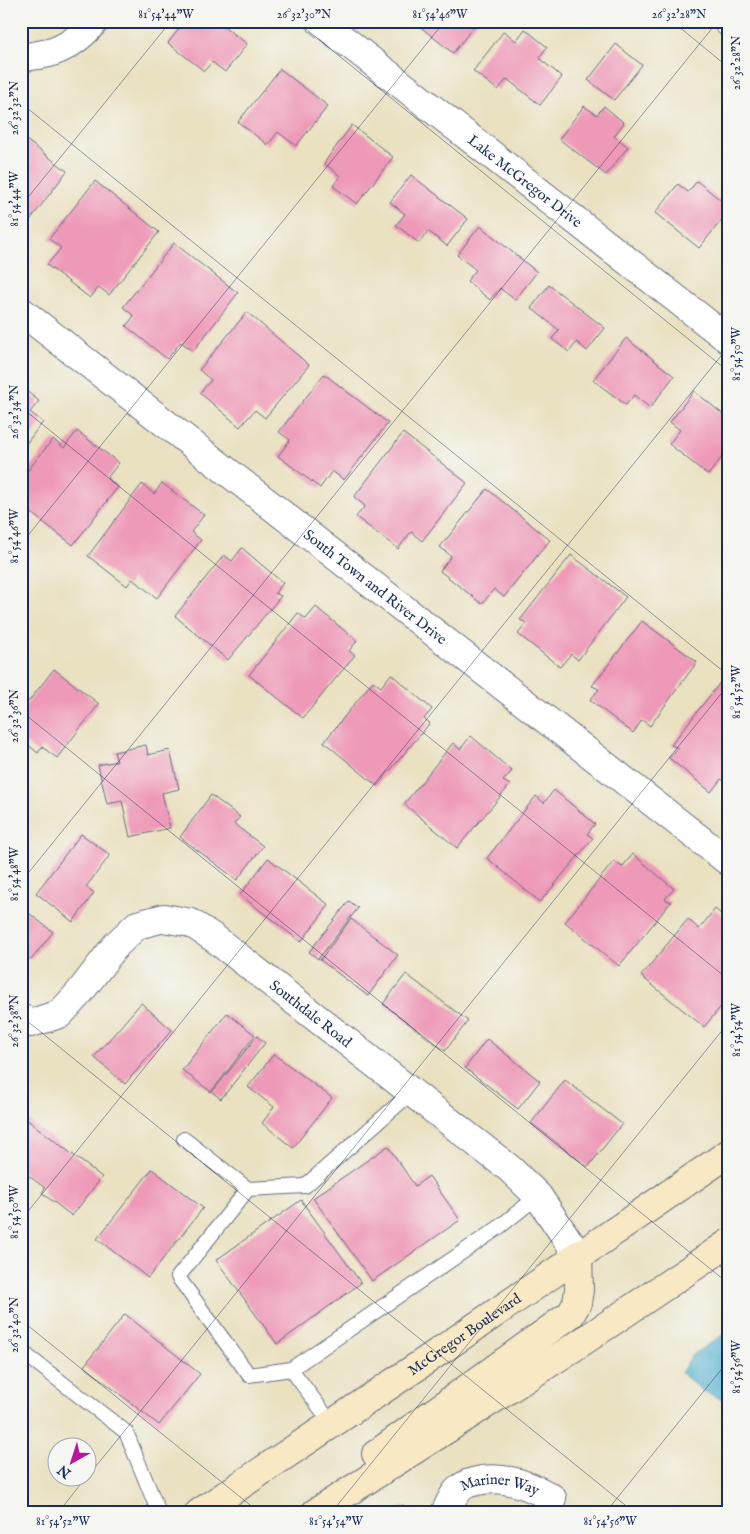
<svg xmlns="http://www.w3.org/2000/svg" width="750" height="1534" font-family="'IM FELL English',serif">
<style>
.water{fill:#4dadcc;stroke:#346e95}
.building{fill:#ee99b7}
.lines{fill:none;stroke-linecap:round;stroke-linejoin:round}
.lane-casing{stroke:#636d81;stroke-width:16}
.street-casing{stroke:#636d81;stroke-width:30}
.secondary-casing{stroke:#636d81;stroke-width:30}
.lane{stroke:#fff;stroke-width:14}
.street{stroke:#fff;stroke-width:28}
.secondary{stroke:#f8e8c3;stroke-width:28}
.ticks{fill:none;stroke:#1b2f5e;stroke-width:1;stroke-opacity:0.45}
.labels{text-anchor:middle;stroke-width:4.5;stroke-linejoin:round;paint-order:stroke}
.street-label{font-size:15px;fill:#1b2f5e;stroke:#f6f6f2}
.neatline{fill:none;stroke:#1b2f5e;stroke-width:2}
.ticks-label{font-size:12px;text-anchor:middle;fill:#1b2f5e}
</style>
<rect width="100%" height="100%" fill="#f6f6f2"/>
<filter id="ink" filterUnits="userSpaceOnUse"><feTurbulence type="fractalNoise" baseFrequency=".02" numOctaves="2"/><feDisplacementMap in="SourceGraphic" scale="10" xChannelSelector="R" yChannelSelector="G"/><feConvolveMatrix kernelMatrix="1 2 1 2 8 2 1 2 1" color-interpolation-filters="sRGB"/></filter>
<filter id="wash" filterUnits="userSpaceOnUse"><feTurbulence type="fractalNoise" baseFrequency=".0096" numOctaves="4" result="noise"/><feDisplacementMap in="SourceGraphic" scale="20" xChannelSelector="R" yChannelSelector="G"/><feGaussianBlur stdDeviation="1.12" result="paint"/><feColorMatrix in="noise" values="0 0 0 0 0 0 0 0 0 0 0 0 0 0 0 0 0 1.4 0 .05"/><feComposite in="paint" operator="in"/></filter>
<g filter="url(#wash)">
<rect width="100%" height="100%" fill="#eae1c1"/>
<path class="water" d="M729,1331V1403L703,1391L681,1373L692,1355Z"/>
<g id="blocks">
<g class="building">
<path d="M185,21H217L247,44L225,72L212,62L204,71L168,43Z"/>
<path d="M413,21H478L453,53Z"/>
<path d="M525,29L547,47L539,58L562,77L540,105L507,79L498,90L473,71L504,31L516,41Z"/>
<path d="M616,44L642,65L614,100L588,80Z"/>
<path d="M280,69L328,106L296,146L278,132L268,145L238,122Z"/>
<path d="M584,106L597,115L604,106L624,123L614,136L628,147L606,175L559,139Z"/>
<path d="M352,125L393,157L357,204L333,186L340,176L324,163Z"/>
<path d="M21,136L67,171L21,232Z"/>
<path d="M411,175L468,219L447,246L428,231L419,243L396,225L405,214L390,202Z"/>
<path d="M95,181L159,232L109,295L99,287L90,298L47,265L61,248L49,239Z"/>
<path d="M697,181L729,207V211L699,248L655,213L678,184L688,192Z"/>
<path d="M480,226L537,272L515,300L500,288L490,300L467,281L476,270L457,255Z"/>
<path d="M174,243L238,293L193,351L181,342L167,359L126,326L134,316L123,307Z"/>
<path d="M549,285L605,328L587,351L577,342L569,352L552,339L559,330L531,308Z"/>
<path d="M247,312L309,365L265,418L255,410L240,427L200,393L211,380L199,370Z"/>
<path d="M626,338L674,376L650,408L634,395L626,405L593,380Z"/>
<path d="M324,374L388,423L344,480L332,471L320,488L278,456L290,440L279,432Z"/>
<path d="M21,387L39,401L30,412L43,422L21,450Z"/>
<path d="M694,391L729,419V448L708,475L669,444L680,430L670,422Z"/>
<path d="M77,431L119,463L107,478L118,487L73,545L21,505V479L53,439L64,448Z"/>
<path d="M403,433L467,483L422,541L411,532L398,549L356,517L365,506L354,497Z"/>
<path d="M162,483L204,515L191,532L201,540L157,598L132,579L127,586L88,556L142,484L154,494Z"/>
<path d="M487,489L550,540L504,597L494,589L482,604L440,571L451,556L440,547Z"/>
<path d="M242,548L283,583L275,593L281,596L228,660L175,616L224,555L232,561Z"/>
<path d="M571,555L626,597L578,660L571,654L560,667L518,634L527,623L520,620Z"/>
<path d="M316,607L357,641L349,651L355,655L303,718L249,675L298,613L306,619Z"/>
<path d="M642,621L697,662L650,726L642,720L633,733L590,700L599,689L592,686Z"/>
<path d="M54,669L99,704L57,758L42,747L38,753L21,739V711Z"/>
<path d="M391,674L432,709L424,719L430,723L377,786L324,742L373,681L381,687Z"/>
<path d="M722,680L729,685V784L721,779L711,792L669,758L678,748L671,745Z"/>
<path d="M471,736L512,771L503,781L510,785L457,848L404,804L453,743L460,749Z"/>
<path d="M146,745L148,755L170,750L179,789L162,793L170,828L130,837L122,801L107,804L98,765L117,761L114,752Z"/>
<path d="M21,758L27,763L21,770Z"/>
<path d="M554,790L595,824L587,834L593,838L540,902L487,858L536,796L544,803Z"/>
<path d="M211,795L240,817L234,824L263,846L237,880L180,837Z"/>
<path d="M81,834L110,855L86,887L94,893L73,922L36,893Z"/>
<path d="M633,854L674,889L665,899L671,902L619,966L565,922L614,861L622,867Z"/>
<path d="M268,858L329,905L301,942L240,895Z"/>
<path d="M349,901L358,908L318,959L309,952Z"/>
<path d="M21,907L53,932L31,960L21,952Z"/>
<path d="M715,909L729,921V997L704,1027L641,976L688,919L699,929Z"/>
<path d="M351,919L398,955L368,996L320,960Z"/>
<path d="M406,974L468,1021L445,1051L383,1004Z"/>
<path d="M141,1003L172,1030L125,1084L94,1057Z"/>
<path d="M227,1013L255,1035L211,1092L182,1070Z"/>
<path d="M257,1036L265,1043L221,1099L212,1092Z"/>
<path d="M487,1039L540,1081L518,1109L465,1068Z"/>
<path d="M274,1054L332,1098L293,1148L262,1123L274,1107L248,1087Z"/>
<path d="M565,1080L622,1124L588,1167L531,1123Z"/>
<path d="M21,1115L102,1177L72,1216L42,1193L45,1188L21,1170Z"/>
<path d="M388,1146L415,1186L429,1176L460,1220L372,1281L313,1198Z"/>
<path d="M152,1169L203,1208L148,1278L97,1239Z"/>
<path d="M301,1200L361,1283L277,1344L216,1260Z"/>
<path d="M125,1314L200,1374L159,1425L84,1366Z"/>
<path d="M402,1505L418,1513H398Z"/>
</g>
</g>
</g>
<g filter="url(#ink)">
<use href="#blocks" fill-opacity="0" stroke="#636d81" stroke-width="1"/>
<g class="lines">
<g class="lane-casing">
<g id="lane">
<path d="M412,1092L305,1186L248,1189L178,1277L249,1375L291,1369L498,1228L538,1196"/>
<path d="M184,1139L248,1189"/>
<path d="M21,1351L126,1432L159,1513"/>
<path d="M291,1369L332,1424"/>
</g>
</g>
<g class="street-casing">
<g id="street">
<path id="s1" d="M320,21L729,340"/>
<path d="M727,21L729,23"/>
<path d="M21,58C30,56 40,55 49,53C67,48 83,35 95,21"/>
<path id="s2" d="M21,311L729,862"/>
<path id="s3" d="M21,1018L31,1023L60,1014L80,992L116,945L137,925L164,918L191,923L214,938L510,1169L538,1196L578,1255"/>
<path id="s4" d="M445,1513C450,1503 453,1493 462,1487C465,1484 469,1483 473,1482C500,1474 528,1484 552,1498L545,1513"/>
</g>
</g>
<g class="secondary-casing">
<g id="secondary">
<path d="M376,1454L571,1314L577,1303L579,1290L578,1255"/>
<path id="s5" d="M199,1513L415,1368L729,1153"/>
<path d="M315,1513L469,1415L582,1342L729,1243"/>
</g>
</g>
<use href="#lane" class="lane"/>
<use href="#street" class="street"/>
<use href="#secondary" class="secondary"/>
</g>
</g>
<path class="ticks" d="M296,21L729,372M672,21L729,68M21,103L729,676M21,206L171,21M21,407L729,980M21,544L445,21M21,711L729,1284M21,882L718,21M21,1016L635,1513M21,1220L729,346M21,1320L260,1513M88,1476L729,684M58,1513L87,1476M331,1513L729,1022M605,1513L729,1360"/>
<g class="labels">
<g class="street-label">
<text dy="5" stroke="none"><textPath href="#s1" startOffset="260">Lake McGregor Drive</textPath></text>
<text dy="5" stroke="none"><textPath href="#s2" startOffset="449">South Town and River Drive</textPath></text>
<text dy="5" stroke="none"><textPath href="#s3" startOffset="365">Southdale Road</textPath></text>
<text dy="5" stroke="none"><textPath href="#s5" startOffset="320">McGregor Boulevard</textPath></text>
<text dy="5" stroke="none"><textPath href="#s4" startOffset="71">Mariner Way</textPath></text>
</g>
</g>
<rect width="750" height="1534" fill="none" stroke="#f6f6f2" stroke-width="55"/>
<g transform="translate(72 1462) rotate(219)"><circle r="24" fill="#f6f6f2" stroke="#9ea6b7"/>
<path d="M0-4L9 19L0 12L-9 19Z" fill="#b5179e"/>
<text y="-8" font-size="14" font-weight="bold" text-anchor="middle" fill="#1b2f5e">N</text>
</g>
<rect x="28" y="28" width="694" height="1478" class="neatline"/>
<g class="ticks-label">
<text x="166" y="18">81°54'44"W</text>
<text x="304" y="18">26°32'30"N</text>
<text x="440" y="18">81°54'46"W</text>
<text x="679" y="18">26°32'28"N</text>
<text transform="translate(736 63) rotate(-90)" y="4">26°32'28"N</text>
<text transform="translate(14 108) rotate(-90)" y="4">26°32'32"N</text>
<text transform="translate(14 199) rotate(-90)" y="4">81°54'44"W</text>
<text transform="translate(736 354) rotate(-90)" y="4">81°54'50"W</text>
<text transform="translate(14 412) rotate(-90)" y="4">26°32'34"N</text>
<text transform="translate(14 536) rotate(-90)" y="4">81°54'46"W</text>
<text transform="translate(736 692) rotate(-90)" y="4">81°54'52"W</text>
<text transform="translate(14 716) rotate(-90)" y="4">26°32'36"N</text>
<text transform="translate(14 874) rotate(-90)" y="4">81°54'48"W</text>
<text transform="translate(14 1021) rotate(-90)" y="4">26°32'38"N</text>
<text transform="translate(736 1030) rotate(-90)" y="4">81°54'54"W</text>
<text transform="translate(14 1212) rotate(-90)" y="4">81°54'50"W</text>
<text transform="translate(14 1325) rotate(-90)" y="4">26°32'40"N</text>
<text transform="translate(736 1367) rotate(-90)" y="4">81°54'56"W</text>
<text x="63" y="1525">81°54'52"W</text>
<text x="336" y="1525">81°54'54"W</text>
<text x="610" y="1525">81°54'56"W</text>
</g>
</svg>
